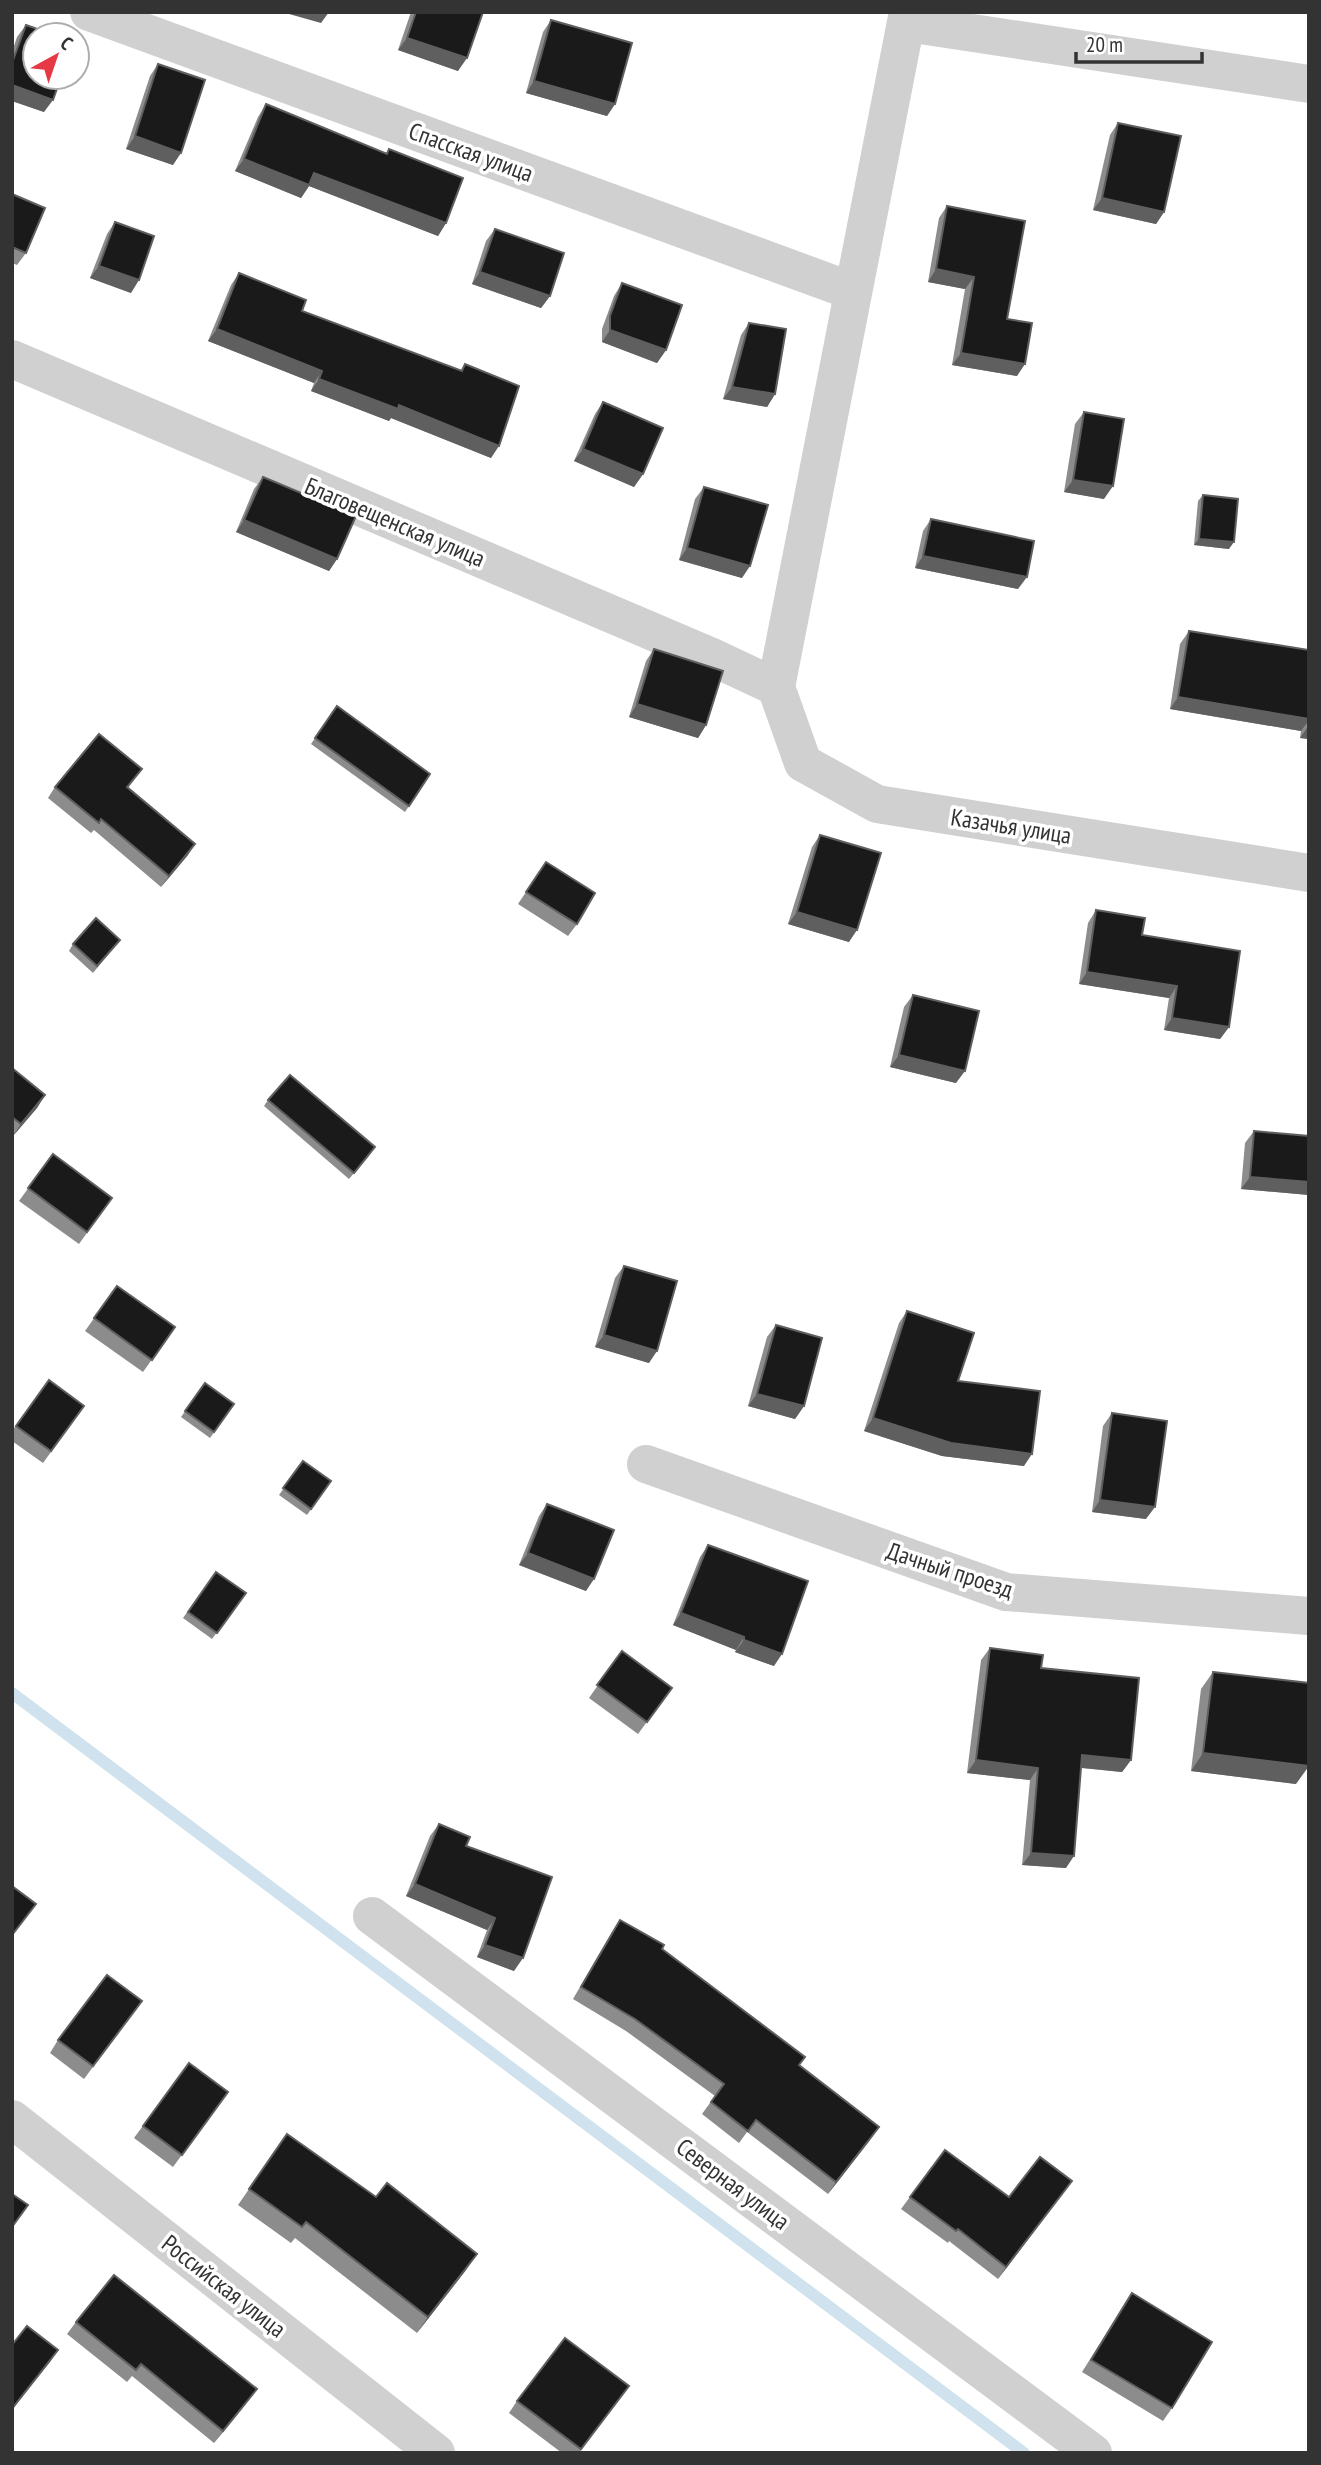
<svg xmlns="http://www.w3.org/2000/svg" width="1321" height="2465" viewBox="0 0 1321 2465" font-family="'PT Sans Narrow',sans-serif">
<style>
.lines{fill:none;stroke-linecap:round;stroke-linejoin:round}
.stream{stroke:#cfe2ee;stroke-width:12}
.minor{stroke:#d0d0d0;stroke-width:38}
.wall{fill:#8c8c8c}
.shaded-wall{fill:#5f5f5f}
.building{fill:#1a1a1a;stroke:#5f5f5f;stroke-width:2}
.labels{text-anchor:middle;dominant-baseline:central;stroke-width:7;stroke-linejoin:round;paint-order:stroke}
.street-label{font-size:24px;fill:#333;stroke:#fff}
</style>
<rect width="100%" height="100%" fill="#fff"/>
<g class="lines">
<path class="stream" d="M12,1693L1024,2453"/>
<g class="minor">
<path d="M89,12L852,291"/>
<path d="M907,23L1309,84"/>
<path d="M12,359L712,657L776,687"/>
<path d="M776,687L908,12"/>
<path d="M776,687L803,763L877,804L1309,873"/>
<path d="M646,1464L1006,1592L1309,1616"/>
<path d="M372,1916L1093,2453"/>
<path d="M12,2119L436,2453"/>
</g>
</g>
<g class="wall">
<path d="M411,12H483L458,71L398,50Z"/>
<path d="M551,20L615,104L607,116L526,93L543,32Z"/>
<path d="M26,25L44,112L12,101V52L17,37Z"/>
<path d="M158,64L173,165L126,149L150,76Z"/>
<path d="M266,104L385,154L389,149L446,223L438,236L309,186L301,198L235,171L258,117Z"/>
<path d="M1118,123L1164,212L1156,224L1093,210L1110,135Z"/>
<path d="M12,194L26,253L17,265L12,263Z"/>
<path d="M947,206L1017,376L952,365L965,289L928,282L939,218Z"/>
<path d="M115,222L131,293L90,278L107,234Z"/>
<path d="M495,229L550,296L541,308L472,284L486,241Z"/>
<path d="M239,273L302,311L460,371L465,364L491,458L391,418L389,421L311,391L314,383L208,341L231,285Z"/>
<path d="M622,283L666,350L657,363L602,342V329L614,296Z"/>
<path d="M749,323L775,394L767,407L723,399L741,335Z"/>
<path d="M603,402L643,474L634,487L574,461L595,414Z"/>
<path d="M1084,412L1104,499L1064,492L1075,424Z"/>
<path d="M263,477L337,559L329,571L236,532L254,489Z"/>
<path d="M704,487L742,578L679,560L695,499Z"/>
<path d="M1203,495L1229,549L1194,545L1198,501Z"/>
<path d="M931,519L1018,589L915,568L923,531Z"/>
<path d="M1189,631L1309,650V739L1300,738L1301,731L1170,709L1180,644Z"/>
<path d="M654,649L706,725L698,738L629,717L646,661Z"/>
<path d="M337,706L430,774L405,812L311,744Z"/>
<path d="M142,769L128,788L188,855L161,887L94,830L91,833L48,798L55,787Z"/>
<path d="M820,835L849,942L788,924L812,847Z"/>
<path d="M546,862L577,924L568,936L518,904Z"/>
<path d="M1096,910L1142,935L1229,1027L1220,1039L1164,1030L1169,998L1079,984L1088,923Z"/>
<path d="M120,940L93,973L69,951L73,944Z"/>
<path d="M913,995L956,1083L890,1067L904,1007Z"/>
<path d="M12,1068L45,1095L37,1108L13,1136Z"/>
<path d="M268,1100L371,1153L349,1179L264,1106Z"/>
<path d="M1254,1131L1309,1136V1195L1241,1189L1245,1143Z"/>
<path d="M53,1154L112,1198L79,1244L19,1201Z"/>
<path d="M624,1266L649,1363L595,1347L615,1278Z"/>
<path d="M117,1286L175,1327L143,1372L85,1331Z"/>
<path d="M907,1311L958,1381L1024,1466L942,1456L864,1431L899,1323Z"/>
<path d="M776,1325L804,1406L795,1419L748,1406L767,1337Z"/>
<path d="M49,1380L84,1406L43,1463L12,1441V1431Z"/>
<path d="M205,1383L234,1404L210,1438L181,1417Z"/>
<path d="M1112,1413L1146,1519L1092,1512L1103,1426Z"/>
<path d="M303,1461L331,1481L307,1515L279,1495Z"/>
<path d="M547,1504L586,1591L519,1565L539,1516Z"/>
<path d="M708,1545L774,1666L735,1652L736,1650L673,1625L700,1557Z"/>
<path d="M216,1572L246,1593L212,1639L183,1618Z"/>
<path d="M990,1648L1041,1668L1131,1760L1122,1772L1081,1768L1066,1868L1022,1865L1030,1780L967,1773L981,1660Z"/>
<path d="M622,1651L672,1688L638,1734L589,1698Z"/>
<path d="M1213,1672L1296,1784L1191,1771L1201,1689Z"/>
<path d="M439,1824L466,1846L514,1971L477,1957L487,1930L406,1896L430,1836Z"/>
<path d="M620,1920L662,1949L799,2065L870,2140L828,2194L747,2132L739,2143L702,2114L715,2096L626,2031L573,1999L612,1932Z"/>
<path d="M133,2013L84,2079L50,2053L58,2040Z"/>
<path d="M189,2063L228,2092L173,2167L134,2138Z"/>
<path d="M287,2134L466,2270L417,2333L295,2238L291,2243L238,2205Z"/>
<path d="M945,2150L1009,2197L1063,2193L998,2279L949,2241L948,2243L901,2209Z"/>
<path d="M1132,2293L1172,2408L1163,2421L1082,2372Z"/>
<path d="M76,2322L248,2401L214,2443L132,2376L127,2382L67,2334Z"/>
<path d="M620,2398L579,2453H562L509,2413L517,2401Z"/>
</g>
<g class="shaded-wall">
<path d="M282,12H329L321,23Z"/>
<path d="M407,38L467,58L458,71L398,50Z"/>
<path d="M534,81L615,104L607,116L526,93Z"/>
<path d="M12,85L53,100L44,112L12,101Z"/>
<path d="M135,136L181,153L173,165L126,149Z"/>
<path d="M244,159L314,173L446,223L438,236L309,186L301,198L235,171Z"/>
<path d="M1102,198L1164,212L1156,224L1093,210Z"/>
<path d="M99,266L139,280L131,293L90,278Z"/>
<path d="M936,269L974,277L965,289L928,282Z"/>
<path d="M480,272L550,296L541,308L472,284Z"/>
<path d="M217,329L322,371L314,383L208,341Z"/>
<path d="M610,330L666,350L657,363L602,342Z"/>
<path d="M961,353L1025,364L1017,376L952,365Z"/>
<path d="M319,379L399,405L499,446L491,458L391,418L389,421L311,391Z"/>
<path d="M732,387L775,394L767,407L723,399Z"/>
<path d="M583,449L643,474L634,487L574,461Z"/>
<path d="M1073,480L1113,486L1104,499L1064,492Z"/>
<path d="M244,520L337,559L329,571L236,532Z"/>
<path d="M1199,539L1234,542L1229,549L1194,545Z"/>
<path d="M687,548L750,566L742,578L679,560Z"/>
<path d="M923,556L1027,577L1018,589L915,568Z"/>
<path d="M1178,697L1309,719V720L1301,731L1170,709Z"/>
<path d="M637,704L706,725L698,738L629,717Z"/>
<path d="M1309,725V739L1300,738Z"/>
<path d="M195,844L188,855L161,887L169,876Z"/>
<path d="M797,912L857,930L849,942L788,924Z"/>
<path d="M1087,972L1177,986L1169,998L1079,984Z"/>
<path d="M1172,1018L1229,1027L1220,1039L1164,1030Z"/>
<path d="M899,1055L965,1071L956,1083L890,1067Z"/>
<path d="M45,1095L37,1108L13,1136L21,1124Z"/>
<path d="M1250,1177L1309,1182V1195L1241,1189Z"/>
<path d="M604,1335L657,1351L649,1363L595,1347Z"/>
<path d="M757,1394L804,1406L795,1419L748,1406Z"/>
<path d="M873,1418L1032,1454L1024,1466L942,1456L864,1431Z"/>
<path d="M1100,1500L1155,1507L1146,1519L1092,1512Z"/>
<path d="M528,1553L594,1579L586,1591L519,1565Z"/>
<path d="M681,1613L744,1637L736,1650L673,1625Z"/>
<path d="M744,1640L782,1654L774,1666L735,1652Z"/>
<path d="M1203,1753L1309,1766L1296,1784L1191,1771Z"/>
<path d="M1082,1755L1131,1760L1122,1772L1074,1767Z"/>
<path d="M976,1760L1038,1768L1030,1780L967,1773Z"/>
<path d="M1031,1853L1074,1856L1066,1868L1022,1865Z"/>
<path d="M415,1884L495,1918L487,1930L406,1896Z"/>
<path d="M485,1945L523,1958L514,1971L477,1957Z"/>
<path d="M879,2127L870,2140L828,2194L836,2182Z"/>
<path d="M1072,2181L1063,2193L998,2279L1006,2267Z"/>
<path d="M477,2254L466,2270L417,2333L428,2317Z"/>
<path d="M58,2350L50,2362L12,2410L14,2406Z"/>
<path d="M257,2389L248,2401L214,2443L223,2431Z"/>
</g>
<g class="building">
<path d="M416,12H483L467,58L407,38Z"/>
<path d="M551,20L632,43L615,104L534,81Z"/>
<path d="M26,25L54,35H35V77H61L53,100L12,85V63Z"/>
<path d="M158,64L205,80L181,153L135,136Z"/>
<path d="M266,104L387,154L389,149L463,178L446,223L314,173L309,185L244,159Z"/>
<path d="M1118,123L1181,136L1164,212L1102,198Z"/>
<path d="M12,194L45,208L26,253L12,247Z"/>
<path d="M947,206L1025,221L1007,319L1032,323L1025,364L961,353L974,277L936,269Z"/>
<path d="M115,222L154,236L139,280L99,266Z"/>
<path d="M495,229L564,253L550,296L480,272Z"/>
<path d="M239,273L306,300L302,311L462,371L465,364L519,386L499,446L399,405L398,409L319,379L322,371L217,329Z"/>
<path d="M622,283L682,305L666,350L610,330V316Z"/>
<path d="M749,323L786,329L775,394L732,387Z"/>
<path d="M603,402L663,428L643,474L583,449Z"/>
<path d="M1084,412L1124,419L1113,486L1073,480Z"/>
<path d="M263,477L356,516L337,559L244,520Z"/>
<path d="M704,487L768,505L750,566L687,548Z"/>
<path d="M1203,495L1238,499L1234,542L1199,539Z"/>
<path d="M931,519L1034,541L1027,577L923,556Z"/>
<path d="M1189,631L1309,650V719L1178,697Z"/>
<path d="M654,649L723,671L706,725L637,704Z"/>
<path d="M337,706L430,774L409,806L315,738Z"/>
<path d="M99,734L142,769L127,787L195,844L169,876L101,819L99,823L55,787Z"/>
<path d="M820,835L881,853L857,930L797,912Z"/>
<path d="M546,862L595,893L577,924L526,892Z"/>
<path d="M1096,910L1145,918L1142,935L1240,951L1229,1027L1172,1018L1177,986L1087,972Z"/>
<path d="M96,918L120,940L97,966L73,944Z"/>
<path d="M913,995L979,1011L965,1071L899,1055Z"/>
<path d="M12,1068L45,1095L21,1124L12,1117Z"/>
<path d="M290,1075L375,1147L354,1173L268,1100Z"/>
<path d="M1254,1131L1309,1136V1182L1250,1177Z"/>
<path d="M53,1154L112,1198L87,1232L28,1188Z"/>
<path d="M624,1266L677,1281L657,1351L604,1335Z"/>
<path d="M117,1286L175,1327L152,1360L94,1318Z"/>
<path d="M907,1311L974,1333L958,1381L1040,1391L1032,1454L951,1443L873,1418Z"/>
<path d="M776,1325L822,1338L804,1406L757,1394Z"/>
<path d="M49,1380L84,1406L51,1451L16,1426Z"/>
<path d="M205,1383L234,1404L214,1432L185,1411Z"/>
<path d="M1112,1413L1167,1421L1155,1507L1100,1500Z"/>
<path d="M303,1461L331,1481L311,1509L283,1488Z"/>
<path d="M547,1504L614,1530L594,1579L528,1553Z"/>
<path d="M708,1545L808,1581L782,1654L744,1640V1637L681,1613Z"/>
<path d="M216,1572L246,1593L217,1633L188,1612Z"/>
<path d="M990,1648L1043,1655L1041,1668L1139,1678L1131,1760L1082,1755L1074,1856L1031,1853L1038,1768L976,1760Z"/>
<path d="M622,1651L672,1688L647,1722L597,1685Z"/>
<path d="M1213,1672L1309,1683V1766L1203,1753Z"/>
<path d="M439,1824L470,1837L466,1846L552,1877L523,1958L485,1945L495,1918L415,1884Z"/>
<path d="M12,1886L36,1904L12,1935Z"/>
<path d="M620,1920L664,1945L662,1949L805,2057L799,2065L879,2127L836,2182L756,2120L748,2131L711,2102L724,2084L635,2019L581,1987Z"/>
<path d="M107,1975L142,2001L93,2066L58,2040Z"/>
<path d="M189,2063L228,2092L182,2155L143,2126Z"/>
<path d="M287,2134L376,2197L387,2183L477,2254L428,2317L306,2222L302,2227L249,2189Z"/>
<path d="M945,2150L1009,2197L1040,2157L1072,2181L1006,2267L958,2229L956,2231L910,2197Z"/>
<path d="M12,2194L28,2205L12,2227Z"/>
<path d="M114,2275L257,2389L223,2431L141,2364L136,2370L76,2322Z"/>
<path d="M1132,2293L1212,2342L1172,2408L1091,2360Z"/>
<path d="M27,2326L58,2350L14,2406L12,2404V2345Z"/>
<path d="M565,2338L629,2386L581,2449L517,2401Z"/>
</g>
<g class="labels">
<g class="street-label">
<text transform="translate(471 152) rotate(20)">Спасская улица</text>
<text transform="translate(395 522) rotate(23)">Благовещенская улица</text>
<text transform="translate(1011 826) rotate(9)">Казачья улица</text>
<text transform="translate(950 1570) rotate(18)">Дачный проезд</text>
<text transform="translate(733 2184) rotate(37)">Северная улица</text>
<text transform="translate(224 2286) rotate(38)">Российская улица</text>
</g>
</g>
<rect width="1321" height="2465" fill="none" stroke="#333333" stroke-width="28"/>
<g transform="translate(56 56) rotate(40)"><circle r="33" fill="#ffffff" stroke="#adadad" stroke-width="2"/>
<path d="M0-5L12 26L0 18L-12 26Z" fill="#e63946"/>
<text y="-10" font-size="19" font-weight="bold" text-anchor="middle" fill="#333333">С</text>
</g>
<path d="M1076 52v10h126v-10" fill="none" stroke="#333333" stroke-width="3.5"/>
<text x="1086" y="52" font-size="21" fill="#333333" stroke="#ffffff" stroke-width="5" paint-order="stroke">20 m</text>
</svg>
